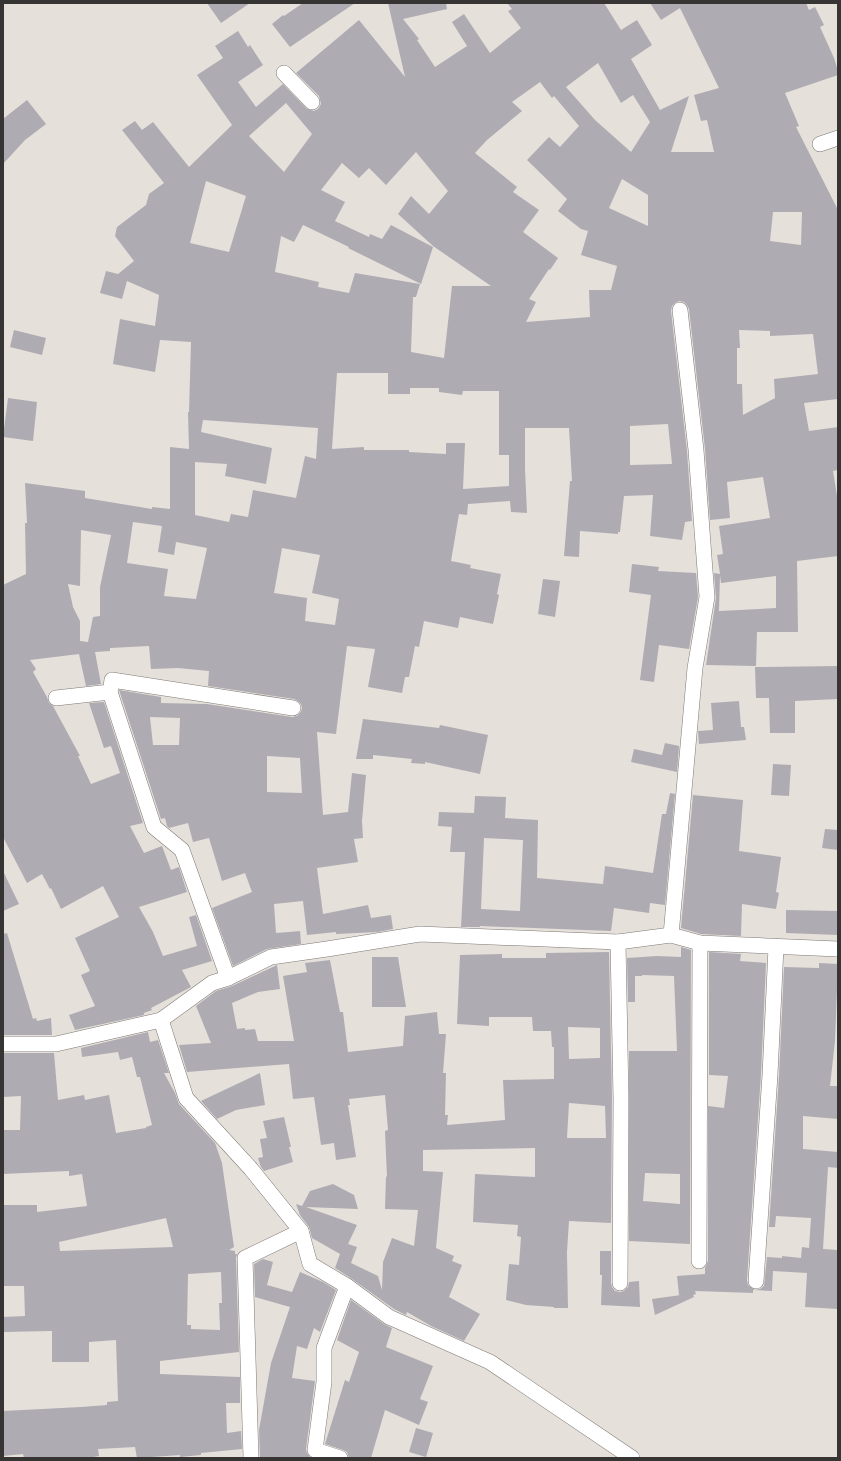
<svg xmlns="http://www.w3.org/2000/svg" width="841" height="1461" viewBox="0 0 841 1461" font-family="Lora,serif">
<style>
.building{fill:#aeacb2;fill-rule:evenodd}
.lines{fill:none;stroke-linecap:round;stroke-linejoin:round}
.street-casing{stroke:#7e7974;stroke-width:16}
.street{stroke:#fff;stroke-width:15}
</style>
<rect width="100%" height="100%" fill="#e6e0db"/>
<g class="building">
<path d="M207,3H250L221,23Z"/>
<path d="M303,3H355L290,47L272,24L283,15L284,16Z"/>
<path d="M388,3H446L447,9L403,19L419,39L417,40L435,67L467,46L452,22L464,14L490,53L521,28L508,11L512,9L507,3H604L621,30L637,20L652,45L631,59L660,110L689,96L671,152H714L707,120L701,121L694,95L719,88L680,8L661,20L650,3H806L809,10L815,7L824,25L820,27L834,58L838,71V75L785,93L799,126L796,127L838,210V399L804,403L809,431L838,427V470L833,471L838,502V556L797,561L798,632H757L756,666L706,665L716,598L714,573L720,574L717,555L723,554L719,526L770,518L763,477L727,482L730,518L710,520L705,449L689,309L687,305L684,302L679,301L675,303L672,306L671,311L687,451L692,521L685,522L682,540L650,536L653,495L624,496L620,532H618V534L580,531L579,557L564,556L570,481H572L569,428H525V469L527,513L511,512L510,501L468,504L467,515L459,514L451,561L471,565L470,568L501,574L497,594L499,595L493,624L460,617L458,628L424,621L419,647L415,646L409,677H405L402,693L368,687L375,649L347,646L336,734L317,732L323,815L348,812L352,773L366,775L362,821L363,838L354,839L358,862L317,868L323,914L368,905L371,918L391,915L393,929L378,932L336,934V932L307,935L303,901L274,904L276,933L300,931L301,944L267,949L233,966L212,908L252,892L245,873L222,881L209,838L193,842L188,823L169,828L167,826L165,818L161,819L119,690L161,697V703L207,704L292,717L297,716L300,713L302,709L301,704L298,701L294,699L208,686L209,671L178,668L151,669L149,646L110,648V651L95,652L101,684L86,686L79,654L30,660L36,669L33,672L47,697L49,703L53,706L80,756H78L91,784L120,773L111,746L104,748L89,703L104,702L143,823L130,826L144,853L162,846L171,870L179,867L187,892L139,907L153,932L163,956L197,946L189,917L196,915L212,961L182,970L191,987L151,1008L152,1010L144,1013V1015L75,1030L69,1015L95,1006L81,975L90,971L75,938L119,917L103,886L61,909L51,888L50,889L42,874L27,883L3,837V585L26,574L25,523H27L25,483L85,491V498L152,509V507L170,509V447L189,449L188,412H189L191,342L160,340L155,372L113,364L120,319L155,326L159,295L127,281L122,299L100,293L106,271L118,274L134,261L115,236L117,227L146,205L149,194L164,183L122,130L135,121L142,130L153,122L189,167L232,125L197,75L223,58L215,46L238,31L248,47L250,45L263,65L238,82L256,107L283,84L306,108L314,111L318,109L321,104L319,96L296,73L359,20L405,77ZM598,63L621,103L633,95L650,122L631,152L595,120L566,87ZM540,82L552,98L554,96L579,126L560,147L549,137L527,160L567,199L558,211L581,229L588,231L581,255L617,266L611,290H589L590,317L526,322L536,302L529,299L549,269L550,270L558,258L523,232L539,210L513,192L517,187L475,153L487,140L522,111L512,102ZM286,103L312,134L284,172L249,136ZM416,152L448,191L429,214L411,196L398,214L433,246L491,286H452L444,358L411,352L413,297H416L420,284L355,273L349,293L318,287L319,282L275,272L281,236L294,242L303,225L349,247L348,248L421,284L433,247L391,225L382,239L370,234L369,237L335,221L345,202L321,190L342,163L359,178L369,168L386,185ZM622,179L648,195V226L609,208ZM206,181L246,196L229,252L190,243ZM773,212H802L801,245L770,241ZM739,330L770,331V336L813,334L818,374L774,379L775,398L743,415L742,384H737V348H740ZM337,373H388V394H410V388H439V392L462,395L463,391H499V455H509V486L463,489L465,443H446V454L409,452V450H364V447L332,449ZM203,420L318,428L316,459L305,456L296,498L253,490L248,517L231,514L229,522L195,515V462L227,464L225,476L266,484L272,448L201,432ZM668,424L672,464L630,465V426ZM133,522L162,526L158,552L174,555L176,542L207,548L196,599L164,596L168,569L127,563ZM81,530L111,535L100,587V616L93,617L88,642L80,641V621L73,607L68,584L80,586ZM282,548L320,555L312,593L339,599L335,625L305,621L307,598L274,593ZM720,575L721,583L776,576V608L719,611ZM150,717L180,718L179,745H153ZM267,756L300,758L302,793L267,792Z"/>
<path d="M27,100L46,124L25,140L3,164V119Z"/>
<path d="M14,330L46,338L42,355L10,347Z"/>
<path d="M8,398L37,402L33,441L3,437Z"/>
<path d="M632,564L659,567L658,571L696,573L698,597L689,649L659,645L654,682L640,680L651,595L629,592Z"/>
<path d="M543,579L560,581L555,617L538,614Z"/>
<path d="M838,666V699L795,701V733H770L769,698H756L755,667Z"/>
<path d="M739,701L741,727H744L746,740L699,744L698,731L713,730L711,703Z"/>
<path d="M363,719L439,728L440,725L488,735L480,774L425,762V764L411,763L412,759L373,755V759H356Z"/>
<path d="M665,743L679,746L677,772L631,762L634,749L662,755Z"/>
<path d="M773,764L791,765L789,796L771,795Z"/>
<path d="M670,793L675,794L665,905L650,903L649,913L614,908L611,931L480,926V927H461L465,852H450L452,827L438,826L439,812L474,813L475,796L506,797L505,818L538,820L537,878L603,884L605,866L653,873L662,814H666ZM484,838L523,840L520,911L481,909Z"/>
<path d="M693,795L743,800L739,851L781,857L776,892L779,893L776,909L742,904L741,936L701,934L681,928Z"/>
<path d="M825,829L838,830V850L822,848Z"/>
<path d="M3,871L19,904L3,911Z"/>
<path d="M786,910L838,911V935L786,933Z"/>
<path d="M7,933L33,1019L36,1018L37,1021L51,1018L52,1035H3V934Z"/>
<path d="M681,947L691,950L690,1244L629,1241V1051H677L674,976L642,975V976H635V1002H628L627,958L657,956L681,957ZM645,1173L680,1174V1204L643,1201Z"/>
<path d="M609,952L612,1099L611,1223L569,1221L567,1252L568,1308H554V1307L526,1305L506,1300L509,1264L519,1265L521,1237L517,1236L518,1225L473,1222L475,1174L535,1177V1148L423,1150V1171L443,1172L436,1248L454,1256L452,1261L462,1265L449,1297L480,1314L464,1341L431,1326L407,1312L406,1315L394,1309L352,1279L335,1268L340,1254L312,1238L309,1227L300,1215L296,1204L302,1206L310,1191L333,1184L354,1195L358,1209L306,1207L357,1225L348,1244L357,1247L351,1263L378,1276L382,1290L383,1262L392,1238L414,1246L418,1210L385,1209L386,1176L387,1177L385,1131L388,1130L385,1095L349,1099L350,1105H348L356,1157L336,1160L334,1143L321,1145L314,1097L293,1099L289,1064L187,1072L179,1045L211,1043L196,1006L216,991L232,986L277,965L280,989L258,992L232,1003L237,1029L245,1028V1030L255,1029L258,1041H294L283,976L307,972L305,963L330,960L340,1012H343L348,1052L403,1046L405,1016L437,1012L439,1034H446L443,1073H446L445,1115H448L447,1125L505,1120L503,1080L554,1079V1047H552L551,1031H533L532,1017H489V1026L457,1024L460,955L502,954V958H546V953ZM568,1027L600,1028V1058L569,1059ZM569,1103L605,1106L606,1138H567Z"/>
<path d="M709,952L741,954L740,961L766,963L761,1074L747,1280L748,1285L755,1290L760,1289L764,1286L767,1257L782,1258V1256L801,1258L802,1247L809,1248L811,1218L776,1216L775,1227H769L779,1076L784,967L819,968V963L838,964L835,1041L830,1086H838V1119L803,1116V1149L838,1152V1168L828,1167L823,1249L838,1250V1309L805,1307L807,1273L773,1271L772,1291L753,1290V1293L695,1291L696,1294L693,1295L694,1297L655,1315L652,1299L681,1295H679L677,1276L705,1274V1268L708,1261V1106L724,1108L728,1076L709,1075Z"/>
<path d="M372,957H398L406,1007H372Z"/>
<path d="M148,1032L150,1042L158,1040L169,1073H164L175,1093L179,1104L215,1143L222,1163L234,1247L229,1250L235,1251V1254H237L236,1258L239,1352L160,1361V1374L240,1377V1403H226L227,1433L241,1431L242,1449L201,1453V1455L180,1457V1455L137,1458L135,1447L98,1449L99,1456L88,1458H24L23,1454L3,1456V1411L81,1407L107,1405V1402L118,1401L116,1340L89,1342V1362H52V1331L3,1332V1317L25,1316L24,1286H3V1205H37V1212L87,1206L82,1174L69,1176V1171L3,1174V1130H20L21,1096L3,1097V1053H54L58,1100L84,1095L85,1100L109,1095L116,1133L146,1128V1127L152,1125L140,1077H137L132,1057L120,1060L118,1052L82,1057L81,1048ZM166,1218L173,1247L60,1251L59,1242ZM221,1272L222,1303H219L220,1330L191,1329V1325H187L188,1274Z"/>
<path d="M260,1073L265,1105L236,1110L217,1119L201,1101Z"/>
<path d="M284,1117L291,1147H289L293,1162L264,1171L261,1167L258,1158L263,1157L260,1139L267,1138L263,1121Z"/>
<path d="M600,1251H611V1283L612,1287L615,1291L620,1292L624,1291L628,1287L629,1282L639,1281L640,1307L601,1305L602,1275H600Z"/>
<path d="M263,1259L273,1262L267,1285L292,1292L300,1272L323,1282L336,1290L320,1332L314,1328L307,1349L297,1346L292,1378L315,1381L306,1449L307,1453L311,1458H260L259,1430L271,1363L290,1307L255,1297L254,1264Z"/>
<path d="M351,1300L384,1324L392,1328L386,1347L433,1366L420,1399L428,1402L419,1425L385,1410L371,1458H349L347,1452L343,1450L325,1444L345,1380L349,1382L359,1352L337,1340Z"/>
<path d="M416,1428L433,1433L426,1457L409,1452Z"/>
</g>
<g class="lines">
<g class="street-casing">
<g id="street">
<path d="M284,73L312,102"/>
<path d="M820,144L838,138"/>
<path d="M110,692L154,827L182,850L228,978"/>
<path d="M56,698L110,692L112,680L293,708"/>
<path d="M671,935L695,668L707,597L696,450L680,310"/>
<path d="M618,942L621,1099L620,1283"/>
<path d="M161,1020L186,1098L251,1169L301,1231L310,1264L347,1286L389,1317L490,1362L632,1458"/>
<path d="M3,1044H56L161,1020L212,983L228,978L271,957L327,949L420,934L618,942L671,935L700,943L838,949"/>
<path d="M699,1261L700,943"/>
<path d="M756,1281L770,1075L776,947"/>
<path d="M251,1458L245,1258L301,1231"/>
<path d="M340,1458L315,1450L324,1382V1348L347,1286"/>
</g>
</g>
<use href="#street" class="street"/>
</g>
<rect width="841" height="1461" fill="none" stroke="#373533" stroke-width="8"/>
</svg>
